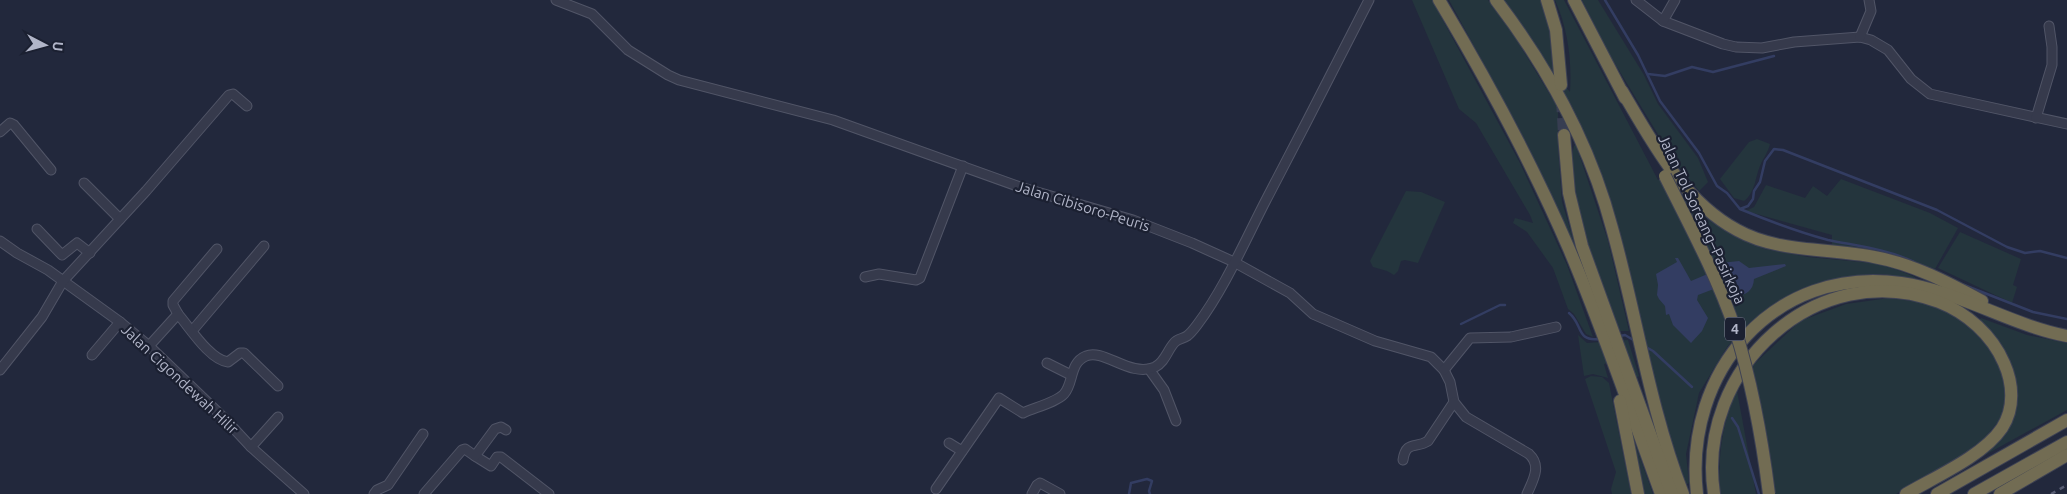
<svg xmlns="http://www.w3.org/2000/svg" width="2067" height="494" viewBox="0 0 2067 494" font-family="Ubuntu,sans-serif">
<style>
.green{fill:#24353d}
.water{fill:#333d62}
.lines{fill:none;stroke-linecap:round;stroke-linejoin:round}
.stream{stroke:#333d62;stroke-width:2.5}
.highway-tunnel{stroke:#373d51;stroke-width:12;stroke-dasharray:12 6;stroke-linecap:butt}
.minor-casing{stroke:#515567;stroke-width:11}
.highway-casing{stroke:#3e4254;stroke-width:14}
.minor{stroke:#363a4c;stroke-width:9}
.highway{stroke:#726c53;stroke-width:12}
.rail{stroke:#585d73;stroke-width:2.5;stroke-dasharray:5 5;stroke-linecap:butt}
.highway-bridge-casing{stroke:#3e4254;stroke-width:14;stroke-linecap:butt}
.highway-bridge{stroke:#726c53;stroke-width:12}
.labels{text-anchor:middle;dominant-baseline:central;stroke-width:4.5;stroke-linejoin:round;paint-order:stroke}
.shield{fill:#1b2031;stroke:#84889b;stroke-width:1}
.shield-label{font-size:14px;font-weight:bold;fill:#b1b5c8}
.street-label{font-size:15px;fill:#b1b5c8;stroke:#1b2031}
</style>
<rect width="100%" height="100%" fill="#22283c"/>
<g class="green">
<path d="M1412,0H1432L1520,163L1567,265L1593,337L1586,334L1574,314L1568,309L1553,268L1527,232L1513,223L1515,218L1533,223L1530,215L1476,123L1459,109Z"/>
<path d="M1449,0H1488L1513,34L1558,108V147L1562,202L1575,245H1573L1525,140Z"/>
<path d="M1502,0H1544L1559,79L1570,92C1572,61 1568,29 1555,0H1564L1658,180L1669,177L1701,215L1730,234L1765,249L1808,257L1883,264L1915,277V281L1884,274L1864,275L1826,282L1784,299L1749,323L1727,347L1699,393L1686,454L1689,483L1685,485L1650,369L1586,139Z"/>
<path d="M1582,0H1598L1644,75L1658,104L1698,158L1708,182L1699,191L1673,159L1609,54Z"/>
<path d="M1757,139L1770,144C1768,153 1763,158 1760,166C1755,178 1755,193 1744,201L1734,198L1720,179L1749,142Z"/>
<path d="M1576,145L1608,241L1629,331H1620C1602,287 1560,192 1574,146Z"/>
<path d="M1841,179L1930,213L1958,228L1935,269C1898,255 1870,249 1832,245V235L1746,211L1754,207L1766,185L1805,198L1813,186L1827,196Z"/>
<path d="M1406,191L1421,192L1445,202L1418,263L1405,260L1401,261L1398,271L1394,275L1387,271L1373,267L1370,261Z"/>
<path d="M1960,232L2021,259L2013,285L2017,287L2012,303L1938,268Z"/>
<path d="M1889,298L1926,303L1958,316L1978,332L2000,364L2005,386L2006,405L2002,417L1984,439L1962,455L1896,494H1773L1750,368L1800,321L1846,304Z"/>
<path d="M1981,318L2027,335L2067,343V410L1985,455C1990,447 2003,440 2008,430C2029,389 2012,351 1980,320Z"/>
<path d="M1578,335L1587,343L1628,340L1639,376L1636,378L1628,359L1604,364L1608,378L1593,374L1584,376Z"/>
<path d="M1591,376L1602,377L1609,383L1631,494H1612L1611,489L1616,472L1585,379Z"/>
<path d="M1737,391L1756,494H1720C1718,458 1721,424 1737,391Z"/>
<path d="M1631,432L1653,494H1643Z"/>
</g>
<path class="water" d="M1675,258H1678L1691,281L1717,270L1721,263L1739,261L1749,268L1785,264L1786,266L1754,279C1753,299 1730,300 1719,287L1698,295L1697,300L1708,318L1702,331L1691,343L1673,325L1669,314L1666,315L1665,306L1659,299L1657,295L1658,285L1656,274L1677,262Z"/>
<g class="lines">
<g class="stream">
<path d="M1605,0L1638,55L1660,101L1699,153L1717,186L1727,193L1740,209L1748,206L1753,199L1754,191L1760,182L1765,161L1774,149L1783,150L1937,210L2007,247L2025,253L2040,251L2067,258"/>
<path d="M1648,74L1665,76L1692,67L1713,72L1774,56"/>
<path d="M1740,209C1769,221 1798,232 1828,240C1857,246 1887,249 1914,262"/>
<path d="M1964,285L2033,312L2067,319"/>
<path d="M1569,313C1583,324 1576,342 1599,339"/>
<path d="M1461,324L1500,305H1505"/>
<path d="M1620,336L1625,335L1635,341"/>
<path d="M1646,347L1653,351L1692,387"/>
<path d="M1732,418L1738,427L1759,494"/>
<path d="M1129,494L1131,483L1147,479L1152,481L1149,491L1150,494"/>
</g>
<path class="highway-tunnel" d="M1562,100L1564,135"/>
<g class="minor-casing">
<g id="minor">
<path d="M556,0L592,14L628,50L668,75L679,80L833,120L1020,187L1133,220L1192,243L1234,262L1290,293L1313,314L1375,341L1431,357L1444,370L1450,382L1454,402L1466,417L1529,454C1542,466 1533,480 1527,494"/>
<path d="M1636,0L1663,21L1723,44L1736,47L1762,48L1794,42L1860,37L1871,40L1888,50L1911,79L1930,94L2067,124"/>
<path d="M1663,21L1675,0"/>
<path d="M1860,37L1871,11L1869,0"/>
<path d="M2036,118L2052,65V47L2049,26"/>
<path d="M0,132L10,123L14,125L51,170"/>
<path d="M84,183L120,219"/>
<path d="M37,229L62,255L77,243L90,253"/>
<path d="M0,241L17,253L48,270L120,322L149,346L225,419L251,447L304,494"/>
<path d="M865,277L879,274L916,280L920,278L963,166"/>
<path d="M178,314L173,305V301L217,249"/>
<path d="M192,331L264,246"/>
<path d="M149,346L178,314C190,328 210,360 228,362L240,353H244L278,386"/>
<path d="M92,355L120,322"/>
<path d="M1047,363L1071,375"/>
<path d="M1149,369L1164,390L1176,421"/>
<path d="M0,370L42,317L63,281L146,191L229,95L233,94L247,106"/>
<path d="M1444,370L1470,338L1511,337L1556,327"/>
<path d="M949,443L962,451"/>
<path d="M251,447L278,417"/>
<path d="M475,456L491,466L497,457H501L549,494"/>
<path d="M1403,460C1406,440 1416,449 1428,441L1454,402"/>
<path d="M936,489L999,398L1023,413C1033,408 1057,402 1064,394C1074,383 1069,363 1086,356C1104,348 1130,378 1155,367C1165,362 1167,351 1174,343C1177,339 1182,339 1187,336C1191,333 1194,329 1197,325C1224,289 1244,243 1265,202C1300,135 1335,67 1369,0"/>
<path d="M374,494L377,490L388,485L423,434"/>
<path d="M424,494L462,450L465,449L475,456L495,429L501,427L506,430"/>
<path d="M1032,494L1037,485L1040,483L1060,494"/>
</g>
</g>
<g class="highway-casing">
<g id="highway">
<path d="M1439,0C1487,80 1532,163 1569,249C1603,329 1631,412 1661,494"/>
<path d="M1496,0C1548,68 1590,145 1612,228C1637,317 1649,406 1683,494"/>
<path d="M1547,0L1556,30L1561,85"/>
<path d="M1574,0L1625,98"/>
<path d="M1622,91C1652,142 1683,201 1737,230C1778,253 1829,248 1874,257C1913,264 1947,282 1982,301"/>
<path d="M1564,135L1569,193L1582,246L1672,494"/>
<path d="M1620,401L1638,494"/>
<path d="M1697,494C1683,372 1774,265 1901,283C1959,291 2010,325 2067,336"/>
<path d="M1714,494C1695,369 1817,255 1939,302C1967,313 1992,335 2004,363C2013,383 2015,408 2002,428C1983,456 1935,477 1906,494"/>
<path d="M1937,494L2067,420"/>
<path d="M1974,494L2067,442"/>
<path d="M2000,494L2067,455"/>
</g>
</g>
<use href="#minor" class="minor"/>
<use href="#highway" class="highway"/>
<path class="rail" d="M2051,494L2067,485"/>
<g class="highway-bridge-casing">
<path id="highway-bridge" d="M1665,176C1690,226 1717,276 1735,329C1752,383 1762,438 1769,494"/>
</g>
<use href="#highway-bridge" class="highway-bridge"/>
</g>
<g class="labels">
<rect class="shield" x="1725" y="317.5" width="20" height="23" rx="4"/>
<g class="shield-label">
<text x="1735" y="329">4</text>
</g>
<g class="street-label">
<text transform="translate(1083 206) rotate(17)">Jalan Cibisoro-Peuris</text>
<text transform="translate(1702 219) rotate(65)">Jalan Tol Soreang–Pasirkoja</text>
<text transform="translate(180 379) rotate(43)">Jalan Cigondewah Hilir</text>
</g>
</g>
<g transform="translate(45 45) rotate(96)" stroke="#1b2031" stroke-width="4" paint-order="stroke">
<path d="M0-4L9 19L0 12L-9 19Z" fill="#b1b5c8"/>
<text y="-8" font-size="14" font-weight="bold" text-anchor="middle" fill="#b1b5c8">U</text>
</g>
</svg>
